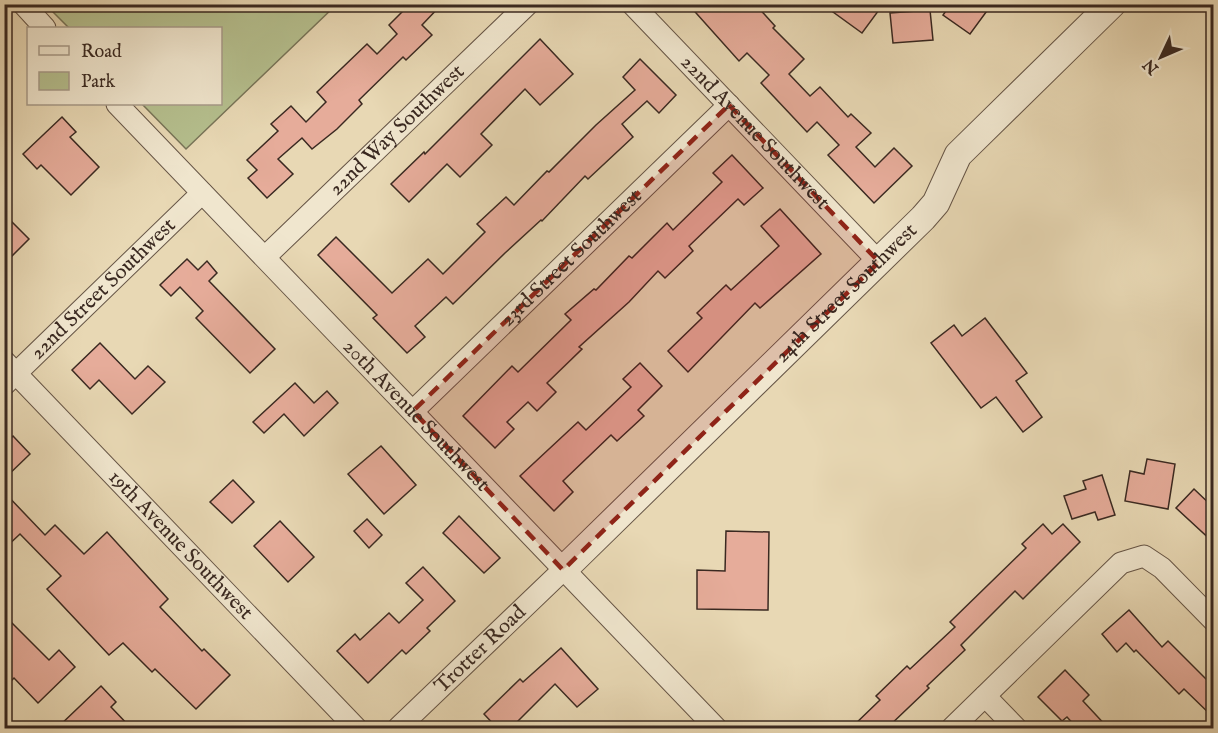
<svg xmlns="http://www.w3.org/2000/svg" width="1218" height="733" viewBox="0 0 1218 733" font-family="'IM FELL English',serif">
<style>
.green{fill:#b5bf8e;stroke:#787458;stroke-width:1.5}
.building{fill:#e6ac9a;stroke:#3a2921;stroke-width:1.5}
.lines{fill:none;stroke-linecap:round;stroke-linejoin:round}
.minor-casing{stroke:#665546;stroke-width:23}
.tertiary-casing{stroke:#665546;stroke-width:29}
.minor{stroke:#f0e6ce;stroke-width:21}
.tertiary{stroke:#f0e6ce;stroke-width:27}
.marked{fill:#8f2418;fill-opacity:0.2;stroke:#8f2418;stroke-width:4.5;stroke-dasharray:12 8;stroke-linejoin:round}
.labels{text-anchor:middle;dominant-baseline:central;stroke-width:4.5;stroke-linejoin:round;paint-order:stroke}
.street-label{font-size:21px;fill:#3a2921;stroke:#f0e6ce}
</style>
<rect width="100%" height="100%" fill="#e8d8b4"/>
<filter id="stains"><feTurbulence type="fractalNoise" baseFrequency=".00333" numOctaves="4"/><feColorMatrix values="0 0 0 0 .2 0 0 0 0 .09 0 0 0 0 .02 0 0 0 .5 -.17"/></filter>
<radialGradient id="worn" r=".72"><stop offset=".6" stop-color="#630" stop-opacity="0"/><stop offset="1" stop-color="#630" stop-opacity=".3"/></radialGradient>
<path class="green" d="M46,5H336L186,149L142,104H220V28H69Z"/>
<g class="building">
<path d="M410,4H442L422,25L432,35L406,60L403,57L359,100L362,104L337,129L312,149L302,138L278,159L293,174L267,198L248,178L257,170L247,160L278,131L271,124L291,106L306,122L326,102L317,92L367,44L377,54L397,34L389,25Z"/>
<path d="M688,4H755L775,26L773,28L804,59L789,74L810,96L820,87L848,117L851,114L871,133L856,147L875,167L894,148L912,166L874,203L828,155L839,145L817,122L807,132L761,83L769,75L747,53L739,61Z"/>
<path d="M822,4H871L879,10L862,33Z"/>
<path d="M951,4H992L970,34L943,15Z"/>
<path d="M930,10L933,40L893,43L890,13Z"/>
<path d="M540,39L573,74L540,105L525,89L481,134L492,145L460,177L447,164L409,202L391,184L424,152L425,154Z"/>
<path d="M640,59L676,95L659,113L647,101L622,124L633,137L588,179L585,176L542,221L541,220L505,253L453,304L446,297L415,326L425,337L407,353L373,318L377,315L318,255L336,237L392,293L428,259L443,274L485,232L477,224L506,197L514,205L547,171L549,172L596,125L635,90L623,77Z"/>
<path d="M62,117L76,132L70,137L99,167L71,195L41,165L37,169L23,154Z"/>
<path d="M732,155L763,188L744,205L738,199L689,246L693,251L665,278L658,271L629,302L579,347L582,349L547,383L556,392L537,411L528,402L507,422L514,429L495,448L463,416L512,366L518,372L571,320L565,314L594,289L596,290L629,256L632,258L667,223L673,230L722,182L713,173Z"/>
<path d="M780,209L821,254L760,308L755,303L688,372L668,351L702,318L697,313L726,285L731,290L779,246L761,226Z"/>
<path d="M4,214L29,239L4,264Z"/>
<path d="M187,259L198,270L207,261L217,273L209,281L275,349L250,373L196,318L203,311L180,287L171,296L160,285Z"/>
<path d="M985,318L1027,373L1016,381L1042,417L1023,432L996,397L981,408L931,343L954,325L962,336Z"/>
<path d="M100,343L135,379L148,366L165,382L132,414L99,380L90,389L72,370Z"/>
<path d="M640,363L662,386L638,410L644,416L617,441L611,435L563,481L573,492L554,511L520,476L578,422L586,430L631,387L623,379Z"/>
<path d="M295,383L314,403L327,391L338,403L304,436L284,414L264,433L253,422Z"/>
<path d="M13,436L30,454L4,479V444Z"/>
<path d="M381,446L416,485L384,514L348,474Z"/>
<path d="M1147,459L1175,464L1168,509L1125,501L1130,471L1144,474Z"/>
<path d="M1102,475L1115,515L1098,520L1095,512L1072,519L1064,496L1086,489L1083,481Z"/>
<path d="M233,480L254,502L232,523L210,502Z"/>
<path d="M1194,489L1214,508V543L1176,508Z"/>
<path d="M4,492L45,535L55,525L84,554L107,532L168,599L160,607L202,651L204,649L230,675L196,709L155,669L152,672L123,643L109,655L47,589L61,576L20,534L4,549Z"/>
<path d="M459,516L500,558L484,573L443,533Z"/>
<path d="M367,519L382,535L369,548L354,531Z"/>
<path d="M280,521L314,557L288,582L254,546Z"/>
<path d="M1043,524L1052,534L1063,524L1080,542L1023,599L1015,591L961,645L965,650L927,686L929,688L886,729H850L880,700L876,696L907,666L910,669L955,627L950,622L1026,548L1022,544Z"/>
<path d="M726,531L769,532L768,610L697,609V570L725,571Z"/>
<path d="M423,567L455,601L427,628L430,631L406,654L402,650L368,683L337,651L355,634L360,640L389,613L399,623L423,600L406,583Z"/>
<path d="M1129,610L1162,647L1168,641L1214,687V718L1184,689L1179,694L1136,650L1134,652L1126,643L1117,652L1102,634Z"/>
<path d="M4,615L49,660L59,650L75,667L38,703L14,678L12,680L4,672Z"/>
<path d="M561,648L598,689L577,707L555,684L510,729H498L484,714L520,679L523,682Z"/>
<path d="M1065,670L1089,695L1083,701L1109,729H1078L1067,717L1062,721L1038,697Z"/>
<path d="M101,686L116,702L111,707L132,729H56Z"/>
</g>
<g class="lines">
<g class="minor-casing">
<g id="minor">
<path d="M23,4L45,28"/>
<path id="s1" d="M632,4L879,262"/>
<path id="s2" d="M117,104L716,728"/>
<path id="s3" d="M265,257L528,4"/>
<path id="s4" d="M4,361L356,728"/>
<path id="s5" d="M4,385L202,193"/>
<path id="s6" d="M413,411L729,105"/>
<path d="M985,696L1016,728"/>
<path id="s7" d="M398,728L563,570"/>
<path d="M952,728L1121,563L1144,556L1162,568L1214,621"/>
</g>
</g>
<g class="tertiary-casing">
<g id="tertiary">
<path id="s8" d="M563,570L923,218L936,203L958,155L1112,4"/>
</g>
</g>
<use href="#minor" class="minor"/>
<use href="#tertiary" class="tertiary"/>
</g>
<path class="marked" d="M729,105L879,262L563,570L413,411Z"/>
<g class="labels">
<g class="street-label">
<text stroke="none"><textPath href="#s3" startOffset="183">22nd Way Southwest</textPath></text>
<text stroke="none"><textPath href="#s1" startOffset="178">22nd Avenue Southwest</textPath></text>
<text stroke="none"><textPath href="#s6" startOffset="220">23rd Street Southwest</textPath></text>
<text stroke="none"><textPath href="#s5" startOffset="138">22nd Street Southwest</textPath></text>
<text stroke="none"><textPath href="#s8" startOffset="396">24th Street Southwest</textPath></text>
<text stroke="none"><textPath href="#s2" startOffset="432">20th Avenue Southwest</textPath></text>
<text stroke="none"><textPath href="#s4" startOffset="255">19th Avenue Southwest</textPath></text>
<text stroke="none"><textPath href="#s7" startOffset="114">Trotter Road</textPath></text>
</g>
</g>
<rect width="1218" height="733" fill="none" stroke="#e8d8b4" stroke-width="24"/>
<rect x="6" y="6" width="1206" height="721" fill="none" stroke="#3a2921" stroke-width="3"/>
<rect x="12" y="12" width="1194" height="709" fill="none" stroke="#3a2921" stroke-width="1.5"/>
<rect x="27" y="27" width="195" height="78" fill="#f0e6ce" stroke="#a79a89" stroke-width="1.5"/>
<rect x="39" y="46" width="30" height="9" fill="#f0e6ce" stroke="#a79a89" stroke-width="1.5"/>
<text x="81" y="57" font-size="18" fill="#3a2921">Road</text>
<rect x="39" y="72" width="30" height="18" fill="#b5bf8e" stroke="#a79a89" stroke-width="1.5"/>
<text x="81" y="87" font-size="18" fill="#3a2921">Park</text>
<g transform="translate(1161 57) rotate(226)" stroke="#f0e6ce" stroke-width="4.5" paint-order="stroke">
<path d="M0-4.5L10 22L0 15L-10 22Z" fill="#3a2921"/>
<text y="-9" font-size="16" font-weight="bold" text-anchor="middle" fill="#3a2921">N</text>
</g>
<rect width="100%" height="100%" filter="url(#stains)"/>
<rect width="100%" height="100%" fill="url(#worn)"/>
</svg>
